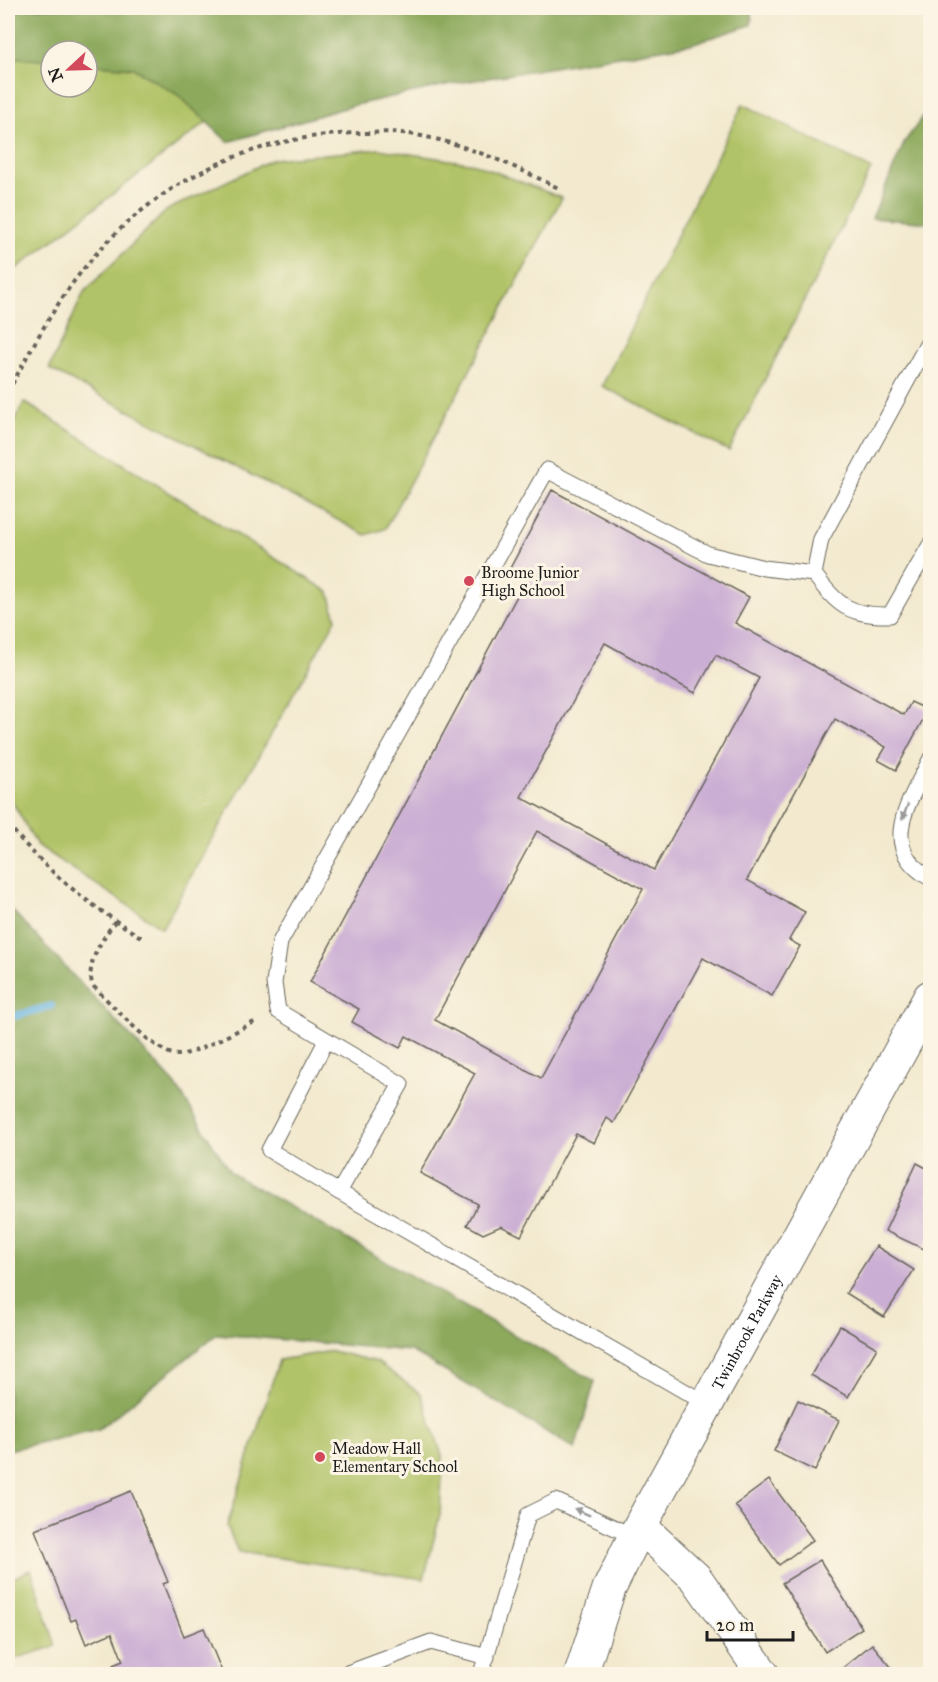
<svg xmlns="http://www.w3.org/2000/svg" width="938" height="1682" viewBox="0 0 938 1682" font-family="'IM FELL Great Primer',serif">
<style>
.green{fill:#b1c367;stroke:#667042;stroke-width:1.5;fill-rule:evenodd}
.forest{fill:#8ca95c;stroke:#54623c;stroke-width:1.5}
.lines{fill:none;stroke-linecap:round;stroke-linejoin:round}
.stream{stroke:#67b4e1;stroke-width:8}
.building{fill:#cbaed4;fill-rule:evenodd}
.service-casing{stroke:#67645a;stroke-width:17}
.minor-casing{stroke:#67645a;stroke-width:34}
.tertiary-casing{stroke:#67645a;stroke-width:35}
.path{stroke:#67645a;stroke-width:4;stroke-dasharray:4.5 4.5;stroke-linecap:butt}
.service{stroke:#fff;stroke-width:15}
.minor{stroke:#fff;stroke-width:32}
.tertiary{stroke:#fff;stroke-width:33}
.oneway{fill:#999}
.poi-dot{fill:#d1495b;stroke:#fcf5e5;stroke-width:2}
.labels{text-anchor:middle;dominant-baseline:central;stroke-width:6;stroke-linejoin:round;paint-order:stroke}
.poi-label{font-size:16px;fill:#1c1c1c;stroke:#fcf5e5;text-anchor:start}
.street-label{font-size:16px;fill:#1c1c1c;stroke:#fcf5e5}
</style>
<rect width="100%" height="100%" fill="#fcf5e5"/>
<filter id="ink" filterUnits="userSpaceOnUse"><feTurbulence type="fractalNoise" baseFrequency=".0167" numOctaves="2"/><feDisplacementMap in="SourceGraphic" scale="12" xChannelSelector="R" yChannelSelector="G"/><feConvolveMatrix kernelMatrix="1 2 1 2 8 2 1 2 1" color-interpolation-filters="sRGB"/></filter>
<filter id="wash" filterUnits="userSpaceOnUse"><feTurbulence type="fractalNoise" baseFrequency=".008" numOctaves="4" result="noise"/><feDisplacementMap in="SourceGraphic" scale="24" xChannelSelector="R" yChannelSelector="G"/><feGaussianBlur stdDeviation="1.35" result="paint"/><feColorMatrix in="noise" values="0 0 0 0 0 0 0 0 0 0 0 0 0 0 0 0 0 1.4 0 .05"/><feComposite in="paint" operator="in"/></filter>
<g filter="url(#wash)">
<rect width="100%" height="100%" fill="#f2e9ce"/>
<g class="green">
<path d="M8,8H355L8,275ZM51,51H87V87H51Z"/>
<path d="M743,104L871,169L729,451L602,386Z"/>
<path d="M379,149L475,164L562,198L385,529L366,535L49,369L84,292L167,210L273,159Z"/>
<path d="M24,402L329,592L336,619L162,928L37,845L8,794V434Z"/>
<path d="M332,1351L377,1362L421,1394L443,1458L440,1515L424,1579L238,1552L227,1526L279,1360Z"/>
<path d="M31,1569L56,1646L8,1661V1581Z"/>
</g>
<g class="forest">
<path d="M8,8H753L751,25L691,44L446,85L355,105L228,142L178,95L133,68L87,64V51H51V61L8,57Z"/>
<path d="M930,107V223L872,218L905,141Z"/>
<path d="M8,906L175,1084L231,1173L595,1381L575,1449L411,1351L217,1334L99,1429L8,1450Z"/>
</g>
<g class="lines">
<path class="stream" d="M8,1018L51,1006"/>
</g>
<g id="blocks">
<g class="building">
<path d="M552,490L749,597L735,623L904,715L911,702L928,710L896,770L878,760L886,747L835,719L747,880L805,912L789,940L800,946L772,996L703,958L614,1123L607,1118L594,1143L576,1134L521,1236L501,1226L483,1234L467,1225L478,1204L420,1173L475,1073L406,1036L400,1048L352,1022L359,1009L310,982L525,581L508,572ZM605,643L695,693L716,655L759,678L654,870L521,797ZM537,831L643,889L541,1078L435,1020Z"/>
<path d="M917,1163L930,1170V1235L924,1249L885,1231Z"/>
<path d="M876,1246L914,1270L884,1317L846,1293Z"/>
<path d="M840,1326L877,1348L848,1397L811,1375Z"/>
<path d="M798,1400L839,1420L815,1471L774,1451Z"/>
<path d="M769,1480L813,1540L779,1565L735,1505Z"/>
<path d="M131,1491L168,1582L163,1584L184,1636L204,1628L223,1674H117L113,1665L123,1661L112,1633L86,1644L76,1619L71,1621L35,1530Z"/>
<path d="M820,1560L862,1628L825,1652L782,1583Z"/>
<path d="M872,1644L897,1674H843L839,1671Z"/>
</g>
</g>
</g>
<g filter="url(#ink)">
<use href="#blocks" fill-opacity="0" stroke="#67645a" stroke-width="1.5"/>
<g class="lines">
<g class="service-casing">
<g id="service">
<path d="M930,339L821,539L814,574C837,606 851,616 890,615L930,545"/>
<path d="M930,760C910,801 876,847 930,878"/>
<path d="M326,1041L269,1150L339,1192L401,1084L278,1011L274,983L280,942L547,470L708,554L764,568L814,574"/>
<path d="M339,1192L707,1404"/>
<path d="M345,1674L431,1642L487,1657"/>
<path d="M481,1674L528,1515L556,1501L635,1537"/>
</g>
</g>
<g class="minor-casing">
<path id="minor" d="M640,1526L696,1578L763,1674"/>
</g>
<g class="tertiary-casing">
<g id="tertiary">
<path id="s1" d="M581,1674L609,1589L640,1526L930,997"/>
</g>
</g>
<g class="path">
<path d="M8,392C32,347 57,300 90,261C160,178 258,133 366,133C377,133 390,131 402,133C456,139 513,165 560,189"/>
<path d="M8,824C46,872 92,907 144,939"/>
<path d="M115,921C103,939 84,964 93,986C110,1002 156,1055 178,1055C196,1054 240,1029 258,1020"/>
</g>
<use href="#service" class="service"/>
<use href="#minor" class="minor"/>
<use href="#tertiary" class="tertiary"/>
</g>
<defs><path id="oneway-solid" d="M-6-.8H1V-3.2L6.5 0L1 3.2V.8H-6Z" transform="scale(1.5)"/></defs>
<g class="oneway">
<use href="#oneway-solid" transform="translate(905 812) rotate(111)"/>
<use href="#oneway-solid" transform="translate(582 1512) rotate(-156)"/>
</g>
</g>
<g class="poi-dot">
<circle cx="469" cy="581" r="6"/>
<circle cx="320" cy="1457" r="6"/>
</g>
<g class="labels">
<g class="poi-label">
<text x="481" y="572">Broome Junior<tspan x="481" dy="18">High School</tspan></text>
<text x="332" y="1448">Meadow Hall<tspan x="332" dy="18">Elementary School</tspan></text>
</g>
<g class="street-label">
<text stroke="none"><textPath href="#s1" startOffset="381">Twinbrook Parkway</textPath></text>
</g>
</g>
<rect width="938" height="1682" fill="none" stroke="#fcf5e5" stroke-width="30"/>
<g transform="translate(69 69) rotate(248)"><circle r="28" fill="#fcf5e5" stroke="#a29e95" stroke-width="1.5"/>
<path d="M0-4.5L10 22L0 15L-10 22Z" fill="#d1495b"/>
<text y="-9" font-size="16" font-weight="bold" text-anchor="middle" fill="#1c1c1c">N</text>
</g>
<path d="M707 1631v9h86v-9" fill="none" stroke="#1c1c1c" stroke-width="3"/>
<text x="716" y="1631" font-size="18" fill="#1c1c1c" stroke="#fcf5e5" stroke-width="4.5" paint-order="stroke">20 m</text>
</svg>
